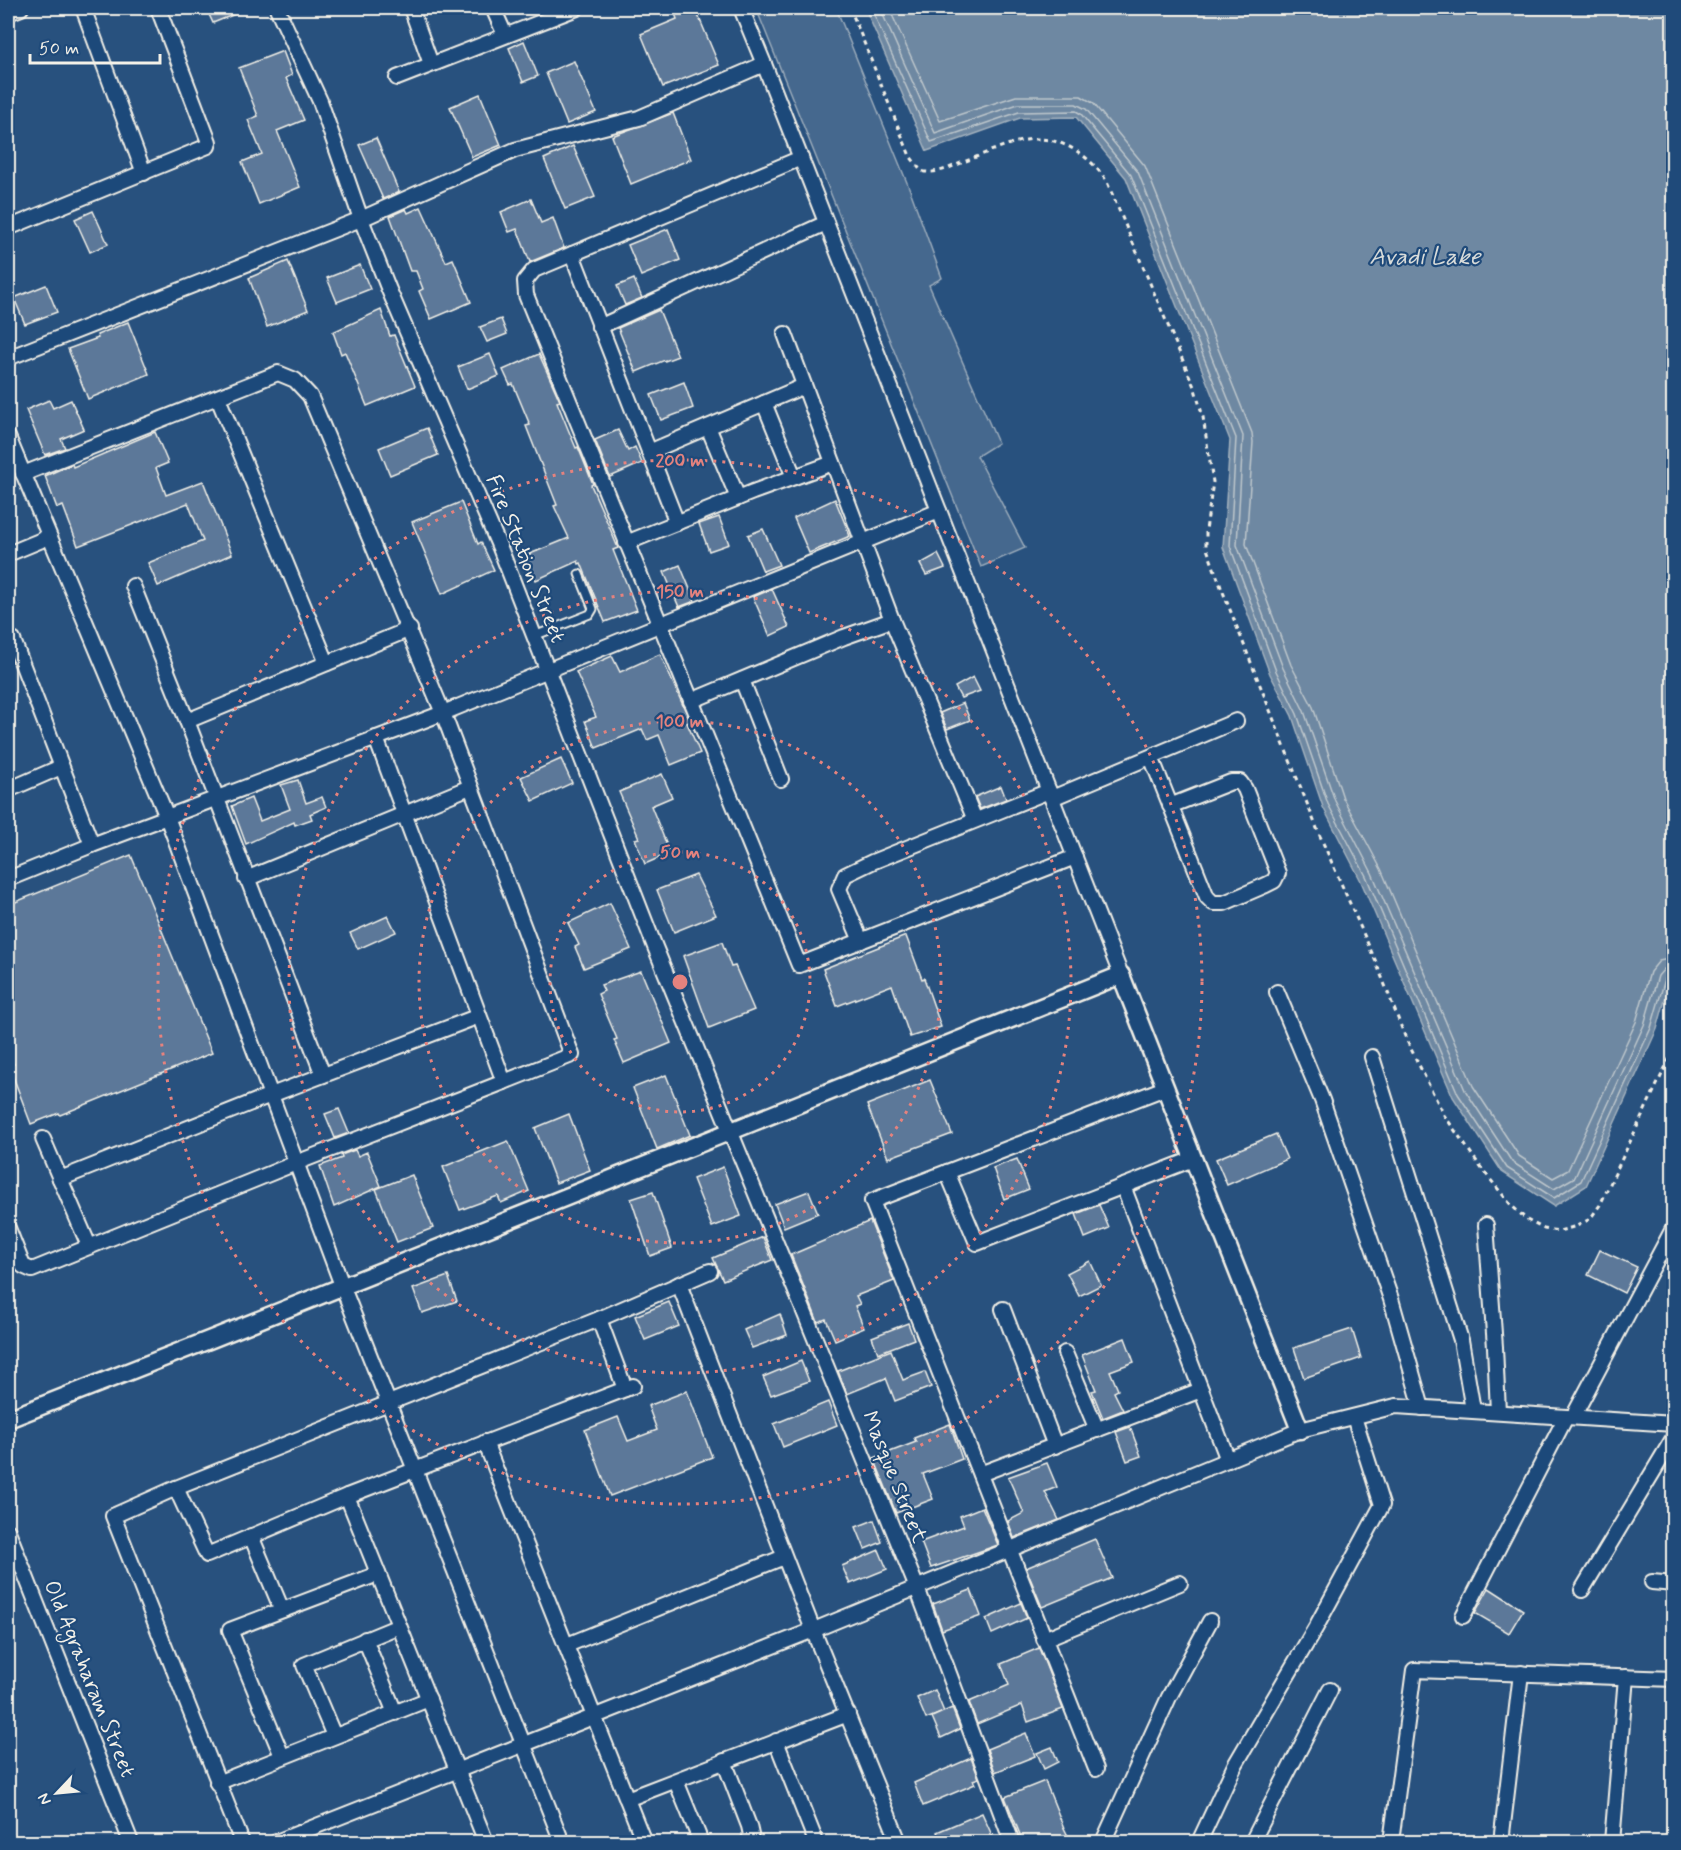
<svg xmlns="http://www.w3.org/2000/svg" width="1681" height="1850" viewBox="0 0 1681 1850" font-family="Mynerve,sans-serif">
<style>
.green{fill:#45688e;stroke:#9cacbb;stroke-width:1.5}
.water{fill:#6e88a2;stroke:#a4b2be;stroke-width:1.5}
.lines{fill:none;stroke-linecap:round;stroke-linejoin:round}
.shore{stroke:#bec7cc;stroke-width:1.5}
.building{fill:#5b7899;stroke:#f4f1e8;stroke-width:1.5}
.service-casing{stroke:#f4f1e8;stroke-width:11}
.minor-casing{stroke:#f4f1e8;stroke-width:18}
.tertiary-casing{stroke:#f4f1e8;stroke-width:21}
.path{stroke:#f4f1e8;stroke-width:3;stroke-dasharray:4.5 4.5;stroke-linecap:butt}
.service{stroke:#1f4a7a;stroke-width:7}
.minor{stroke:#1f4a7a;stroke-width:14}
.tertiary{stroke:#1f4a7a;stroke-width:16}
.ring{fill:none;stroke:#e4827e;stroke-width:3;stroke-dasharray:3 6}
.labels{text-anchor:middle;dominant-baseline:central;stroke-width:4.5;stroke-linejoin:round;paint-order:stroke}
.street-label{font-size:22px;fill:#f4f1e8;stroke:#1f4a7a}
.water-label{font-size:24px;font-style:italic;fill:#d9dcda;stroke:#1f4a7a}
.centre{fill:#e4827e;stroke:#1f4a7a;stroke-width:3}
.ring-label{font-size:18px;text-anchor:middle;font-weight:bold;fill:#e4827e;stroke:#1f4a7a;stroke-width:4.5;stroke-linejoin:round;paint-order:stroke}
</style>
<rect width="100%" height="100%" fill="#28517e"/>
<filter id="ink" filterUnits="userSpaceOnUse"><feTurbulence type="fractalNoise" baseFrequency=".0167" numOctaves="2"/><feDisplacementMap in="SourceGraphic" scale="12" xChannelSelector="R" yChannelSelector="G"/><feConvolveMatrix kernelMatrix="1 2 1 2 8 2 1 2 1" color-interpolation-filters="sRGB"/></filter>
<g filter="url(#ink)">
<path class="green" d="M756,8H836L910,190L942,278L929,285L998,443L977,456L1025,548L981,567Z"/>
<path class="water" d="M865,8H1673V971L1657,1029L1586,1186L1554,1206L1502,1172L1453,1097L1360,879L1323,807L1292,716L1270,674L1223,547L1230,440L1126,178L1076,117L1020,118L927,151Z"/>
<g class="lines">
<g class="shore">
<path d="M871,8L931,142L1019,112L1076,111L1081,114L1131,175L1236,438L1230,546L1276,671L1297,714L1328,804L1366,876L1458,1094L1507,1168L1554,1198L1581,1181L1651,1028L1665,979L1669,975L1674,974"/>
<path d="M880,8L935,133L1018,104H1076L1086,109L1138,172L1243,436L1237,545L1283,668L1304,711L1335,801L1372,873L1465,1090L1512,1162L1554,1189L1575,1177L1644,1025L1658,976L1664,969L1674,967"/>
<path d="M889,8L940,121L1016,96H1081L1093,103L1145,166L1252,433L1253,442L1246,544L1291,665L1313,707L1343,798L1381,869L1473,1086L1519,1156L1553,1178L1568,1170L1636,1022L1650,972L1659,961L1674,958"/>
</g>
</g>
<g class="building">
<path d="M206,8H250L213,23Z"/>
<path d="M673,8H695L719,65L663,87L641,34L677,19Z"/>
<path d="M524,41L538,76L523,82L509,48Z"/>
<path d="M283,51L292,75L286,78L304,120L277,131L300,187L259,204L242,162L262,154L248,120L258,116L239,68Z"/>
<path d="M574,61L596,112L567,124L546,73Z"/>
<path d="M480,94L501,145L472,157L450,107Z"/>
<path d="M673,113L691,159L631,184L612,136Z"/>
<path d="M376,138L399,192L383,199L359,145Z"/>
<path d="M573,146L595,197L565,209L544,159Z"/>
<path d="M531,199L541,223L553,218L564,248L530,262L517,229L509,232L501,212Z"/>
<path d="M421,207L446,262L453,259L471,302L431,319L419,291L423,289L416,271H410L390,216L406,209L408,213Z"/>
<path d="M93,211L108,244L90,252L75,219Z"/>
<path d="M668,229L680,260L641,276L628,245Z"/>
<path d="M288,261L308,310L267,327L249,278Z"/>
<path d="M360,265L370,289L337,302L327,278Z"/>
<path d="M634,279L642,298L625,305L617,286Z"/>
<path d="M46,285L57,312L25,324L14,298Z"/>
<path d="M381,310L390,336L394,335L415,386L367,406L345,352L341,354L333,332Z"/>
<path d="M659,310L678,356L665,361V360L636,372L618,328Z"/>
<path d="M501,319L507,334L487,342L480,327Z"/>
<path d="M128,322L149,374L88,399L68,349L98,338L97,335Z"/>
<path d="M490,354L499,376L467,389L458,367Z"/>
<path d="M539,354L560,401L557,402L568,429L576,448L578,447L593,484L591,485L611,531L618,548L613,550L637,610L605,622L581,563L579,564L578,561L536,580L525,556L569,538L554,506L557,505L526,426L530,425L513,384L510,385L503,370Z"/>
<path d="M684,382L693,408L661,420L651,395Z"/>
<path d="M49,400L53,408L71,400L84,429L61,439L65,448L45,455L26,410Z"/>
<path d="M427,428L438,455L390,475L379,448Z"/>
<path d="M618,430L628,451L635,447L642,463L610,477L595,440Z"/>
<path d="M155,432L168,463L156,468L166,495L203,481L232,554L158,586L148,563L203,541L188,503L78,546L63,506L57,508L45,476L72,464L73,467Z"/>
<path d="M835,499L850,536L809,553L794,518Z"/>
<path d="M461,502L478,544L481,542L494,570L442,594L412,522Z"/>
<path d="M719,517L729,544L709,551L699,524Z"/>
<path d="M763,529L779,565L763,571L748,535Z"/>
<path d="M938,554L945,568L926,575L920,564Z"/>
<path d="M680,565L695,601L679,607L664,572Z"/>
<path d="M772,589L789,627L770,636L753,597Z"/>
<path d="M660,654L690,721L687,723L700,753L671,765L659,735L647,740L642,729L596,748L585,721L596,717L576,672L612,656L620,672Z"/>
<path d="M973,677L980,691L961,698L955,687Z"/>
<path d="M963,703L970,720L947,729L940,713Z"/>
<path d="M561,759L572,783L533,801L521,777Z"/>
<path d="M662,774L672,797L651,806L670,853L645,864L635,839L639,838L619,792Z"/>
<path d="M298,780L306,803L322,797L326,807L310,814L312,819L295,825L294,822L246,844L232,806L251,798L260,821L290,809L281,785Z"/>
<path d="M1001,786L1006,799L980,809L975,797Z"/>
<path d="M131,855L212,1053L60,1115L59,1113L31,1124L9,1066L14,1064L8,1049V905Z"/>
<path d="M696,875L716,915L674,932L657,890Z"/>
<path d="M610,903L631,949L584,968L575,947L579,945L568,923Z"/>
<path d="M388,916L396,932L358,949L350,933Z"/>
<path d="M906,936L922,979L924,978L941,1027L910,1037L892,985L837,1006L823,969Z"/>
<path d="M722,942L731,967L735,966L754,1010L709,1028L683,956Z"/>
<path d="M641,971L671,1043L624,1063L614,1040L617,1039L598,994L604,991L601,985Z"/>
<path d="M666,1075L690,1135L657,1149L633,1088Z"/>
<path d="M930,1080L952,1134L888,1158L867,1105Z"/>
<path d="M339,1109L349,1133L335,1138L325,1114Z"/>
<path d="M569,1114L590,1170L556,1183L535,1128Z"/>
<path d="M1276,1134L1287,1159L1227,1185L1216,1159Z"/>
<path d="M508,1141L529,1191L501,1203L498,1196L460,1210L443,1167Z"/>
<path d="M355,1150L358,1156L367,1152L381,1186L334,1207L320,1166L342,1158L341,1155Z"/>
<path d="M1017,1159L1029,1189L1004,1199L993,1168Z"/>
<path d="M723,1167L741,1216L712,1227L693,1179Z"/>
<path d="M412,1175L433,1228L397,1242L376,1189Z"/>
<path d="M809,1191L818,1213L784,1227L775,1204Z"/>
<path d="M653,1192L672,1248L650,1256L631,1199Z"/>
<path d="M1099,1205L1109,1228L1085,1238L1076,1214Z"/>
<path d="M870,1221L894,1281L856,1296L860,1304L855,1306L864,1328L835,1340L826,1319L818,1322L791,1255Z"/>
<path d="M763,1237L772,1260L723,1280L713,1258Z"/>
<path d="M1600,1250L1637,1267L1624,1293L1588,1275Z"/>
<path d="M1090,1261L1101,1285L1079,1296L1067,1273Z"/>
<path d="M448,1276L457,1301L422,1313L413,1289Z"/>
<path d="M669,1302L679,1326L645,1340L635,1316Z"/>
<path d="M780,1314L787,1335L752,1348L744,1330Z"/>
<path d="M908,1323L914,1339L878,1353L872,1337Z"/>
<path d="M1352,1329L1361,1358L1304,1378L1294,1348Z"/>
<path d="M1125,1338L1134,1362L1110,1371L1118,1390L1114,1392L1123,1410L1103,1418L1092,1391L1096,1390L1082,1355Z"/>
<path d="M891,1350L903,1380L925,1372L931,1387L895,1401L886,1378L847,1394L838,1371Z"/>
<path d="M801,1361L809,1381L771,1395L763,1377Z"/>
<path d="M687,1391L712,1457L610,1496L585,1430L618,1417L628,1441L657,1430L648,1406Z"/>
<path d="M828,1402L837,1425L783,1447L774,1424Z"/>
<path d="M950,1424L962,1459L923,1474L933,1499L896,1513L874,1458L916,1442L914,1438Z"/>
<path d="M1130,1427L1141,1456L1127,1461L1116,1432Z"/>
<path d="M1047,1463L1057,1487L1045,1492L1059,1520L1014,1538L1008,1521L1024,1513L1008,1477Z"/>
<path d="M982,1507L998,1545L931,1568L921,1542L964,1526L960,1516Z"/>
<path d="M874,1520L882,1542L865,1549L856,1527Z"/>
<path d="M1095,1539L1112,1578L1042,1607L1026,1568Z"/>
<path d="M879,1550L887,1569L850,1584L842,1566Z"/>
<path d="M1489,1588L1523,1610L1509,1633L1475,1613Z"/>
<path d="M971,1590L981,1616L942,1630L933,1604Z"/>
<path d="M1021,1603L1027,1618L992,1634L986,1619Z"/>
<path d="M1039,1648L1063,1709L1028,1722L1022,1705L977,1724L969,1702L1009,1685L1001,1664Z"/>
<path d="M935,1690L944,1712L926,1719L917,1698Z"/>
<path d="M952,1708L960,1729L941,1738L932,1717Z"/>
<path d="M1026,1733L1035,1756L995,1772L987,1749Z"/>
<path d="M1052,1747L1058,1762L1044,1769L1037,1753Z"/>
<path d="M971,1758L979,1778L973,1780L975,1784L923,1806L914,1783Z"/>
<path d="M1045,1781L1064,1828L1071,1842H1023L1005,1797Z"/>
<path d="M982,1813L995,1842H941L937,1832Z"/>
</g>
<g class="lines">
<g class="service-casing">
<path id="service" d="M534,636L590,614L593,609L579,574"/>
</g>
<g class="minor-casing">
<g id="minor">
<path d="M83,8L144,173"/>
<path d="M277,8L320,101L361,219L389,290L500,548L655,947L917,1588L1012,1842"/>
<path d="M411,8L431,64"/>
<path d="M493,8L505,35"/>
<path d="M741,8L764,64"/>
<path d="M8,13L21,8"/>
<path d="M397,78L577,8"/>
<path d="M801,158L534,270L525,281L526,295L799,965L1075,857"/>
<path d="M8,228L208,146L209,142L158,8"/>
<path d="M572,254L677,523"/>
<path d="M599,327L826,223"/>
<path d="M785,334L892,620L975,820"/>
<path d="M8,358L361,219L515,150L639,118L764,64L1121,975"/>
<path d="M218,398L327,663"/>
<path d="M764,403L794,477"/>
<path d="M708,427L738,498"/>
<path d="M8,437L167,817L443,713L939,511"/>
<path d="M649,452L804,386"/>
<path d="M23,474L278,373L295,380L310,396L443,713L572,1055L504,1082L376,738"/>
<path d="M626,543L753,492L833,463"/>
<path d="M8,554L49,537"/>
<path d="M133,586L187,721L323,1075"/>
<path d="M742,680L781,779"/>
<path d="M691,701L844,637L892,620"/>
<path d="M187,721L410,629"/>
<path d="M1151,757L1207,897L1213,903H1224L1266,885L1274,881L1278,873L1245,789L1240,782H1231L1170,806"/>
<path d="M8,790L61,767"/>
<path d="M1052,798L1236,721"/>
<path d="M92,845L167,817L343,1288L562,1842"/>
<path d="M8,879L92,845L13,640"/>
<path d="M246,879L470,787"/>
<path d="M861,941L839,889L845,875L872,862L1049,791"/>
<path d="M1277,992L1322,1100L1391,1299L1422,1408"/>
<path d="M1372,1057L1461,1340L1473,1410"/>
<path d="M43,1139L89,1246"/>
<path d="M947,1172L977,1243L1193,1159"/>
<path d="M60,1179L271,1095L479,1016"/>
<path d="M1123,1186L1228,1460"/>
<path d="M1486,1225L1495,1347L1498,1412"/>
<path d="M8,1228L23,1266L32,1270L296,1163L504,1082"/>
<path d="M679,1284L813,1630L899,1842"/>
<path d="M1003,1309L1055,1446"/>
<path d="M599,1319L625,1389"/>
<path d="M1065,1353L1097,1430"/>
<path d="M1573,1417L1674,1227"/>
<path d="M485,1442L644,1842"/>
<path d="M980,1474L1201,1390"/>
<path d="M176,1488L207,1555L347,1496L633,1386"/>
<path d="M347,1496L486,1842"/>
<path d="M8,1531L131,1842"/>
<path d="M251,1536L282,1610"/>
<path d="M1652,1582L1674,1584"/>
<path d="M1582,1590L1674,1437"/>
<path d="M1463,1616L1566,1417"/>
<path d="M365,1639L395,1713"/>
<path d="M1044,1639L1180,1583"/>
<path d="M567,1645L784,1557"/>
<path d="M334,1736L304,1665L399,1626"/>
<path d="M776,1741L816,1842"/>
<path d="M282,1756L230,1630L378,1574"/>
<path d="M724,1761L749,1826L751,1835L748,1842"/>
<path d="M1096,1769L872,1201L1165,1088"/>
<path d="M676,1781L701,1842"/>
<path d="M217,1783L429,1699"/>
<path d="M627,1799L848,1714"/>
<path d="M242,1842L113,1516L176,1488L599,1319L710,1271"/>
<path d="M276,1842L821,1627L1300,1430L1396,1406L1674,1424"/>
<path d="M1103,1842L1169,1697L1210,1621"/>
<path d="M1199,1842L1235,1765L1316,1627L1382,1505L1354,1417"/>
<path d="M1252,1842L1330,1690"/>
<path d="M1391,1842L1414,1670L1674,1679"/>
<path d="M1501,1842L1521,1673"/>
<path d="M1612,1842L1626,1677"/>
</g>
</g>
<g class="tertiary-casing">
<path id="tertiary" d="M8,1419C380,1274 749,1122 1121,975L1300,1430"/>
</g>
<path class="path" d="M850,8L910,156L921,171C935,175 948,168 961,163C982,155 1004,144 1026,140C1060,134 1091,156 1107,182L1195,389L1203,417L1213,482L1206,530V546L1221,587L1320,836L1376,962L1406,1039L1444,1115L1482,1169L1511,1205L1527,1220L1544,1229L1559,1231L1577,1226L1590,1219L1600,1205L1674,1049"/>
<use href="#service" class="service"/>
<use href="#minor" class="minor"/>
<use href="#tertiary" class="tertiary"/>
</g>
</g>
<g class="ring">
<circle cx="680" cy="982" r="130"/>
<circle cx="680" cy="982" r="261"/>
<circle cx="680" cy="982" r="391"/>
<circle cx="680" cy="982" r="522"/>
</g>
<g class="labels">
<g class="street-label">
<text transform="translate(525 559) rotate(68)">Fire Station Street</text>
<text transform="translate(894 1477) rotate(68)">Masque Street</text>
<text transform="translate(89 1679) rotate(68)">Old Agraharam Street</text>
</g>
<g class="water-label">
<text x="1425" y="257">Avadi Lake</text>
</g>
</g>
<circle cx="680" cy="982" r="9" class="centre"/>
<g class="ring-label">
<text x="680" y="466">200 m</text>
<text x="680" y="597">150 m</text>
<text x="680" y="727">100 m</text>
<text x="680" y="858">50 m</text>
</g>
<rect width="1681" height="1850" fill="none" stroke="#1f4a7a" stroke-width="30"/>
<rect x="15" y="15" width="1651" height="1820" fill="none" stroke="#f4f1e8" stroke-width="2" filter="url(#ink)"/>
<g transform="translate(57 1793) rotate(244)" stroke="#1f4a7a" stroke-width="4.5" paint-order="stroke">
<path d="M0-4.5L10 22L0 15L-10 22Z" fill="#f4f1e8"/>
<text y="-9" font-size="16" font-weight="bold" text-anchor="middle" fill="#f4f1e8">N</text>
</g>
<path d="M30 54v9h130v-9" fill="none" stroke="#f4f1e8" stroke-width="3"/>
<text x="39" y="54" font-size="18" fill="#f4f1e8" stroke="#1f4a7a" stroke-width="4.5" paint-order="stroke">50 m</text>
</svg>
